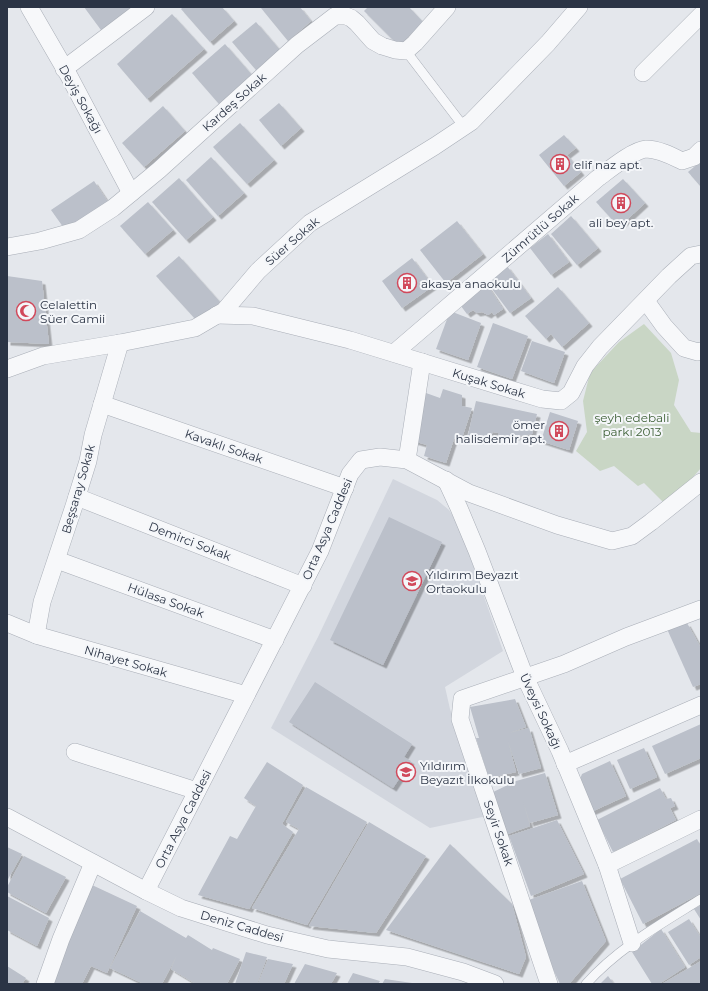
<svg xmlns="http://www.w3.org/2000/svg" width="708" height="991" viewBox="0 0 708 991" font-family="Montserrat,sans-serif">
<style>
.built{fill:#d2d6de}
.green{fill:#c9d6c5}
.building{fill:#bbc0ca;filter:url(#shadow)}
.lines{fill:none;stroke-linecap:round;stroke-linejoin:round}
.service-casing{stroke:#a9aeb7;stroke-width:10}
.minor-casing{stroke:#a9aeb7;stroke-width:18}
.service{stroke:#f7f8fa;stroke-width:9}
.minor{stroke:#f7f8fa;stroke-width:17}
.labels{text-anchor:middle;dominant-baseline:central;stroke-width:4;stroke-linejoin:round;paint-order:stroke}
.street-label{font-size:12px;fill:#2b3445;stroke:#f4f6f9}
.poi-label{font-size:12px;fill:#2b3445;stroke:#f4f6f9;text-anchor:start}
.park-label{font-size:12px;fill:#3f6138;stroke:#f4f6f9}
</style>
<defs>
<filter id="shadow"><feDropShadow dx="3.5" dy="3.5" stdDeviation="0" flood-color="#0004"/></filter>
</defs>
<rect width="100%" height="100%" fill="#e4e7ec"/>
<path class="built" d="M393,479L437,500L449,510L459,525L503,651L445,687L450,709L487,816L430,828L271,728L318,637Z"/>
<path class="green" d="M644,324L671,353L679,380L674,405L691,432L701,433V468L687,484L663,502L644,483L638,486L614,466L600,471L576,451L587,432L583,401L590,373L619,342Z"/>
<g class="building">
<path d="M84,7H132L101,30Z"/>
<path d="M183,7H222L234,21L210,42L181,9Z"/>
<path d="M261,7H300L311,21L288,41L261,8Z"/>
<path d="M368,7H409L423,22L399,46L364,11Z"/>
<path d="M172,14L204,49L147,99L117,64Z"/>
<path d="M256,22L280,50L256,70L232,42Z"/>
<path d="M225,44L252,75L219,104L192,73Z"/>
<path d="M279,103L301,128L281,146L259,120Z"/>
<path d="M163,106L185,131L144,167L122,143Z"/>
<path d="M240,123L274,160L247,184L213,147Z"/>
<path d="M564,135L576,148L567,155L581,172L564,186L539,155Z"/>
<path d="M211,157L244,193L218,216L186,180Z"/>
<path d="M701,161V187L688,172Z"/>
<path d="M179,178L213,217L186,240L152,202Z"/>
<path d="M623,179L645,203L619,227L596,202Z"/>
<path d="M94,181L108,202L66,231L51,210Z"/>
<path d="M148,202L173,230L145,254L120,226Z"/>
<path d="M571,216L598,248L577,265L551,234Z"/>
<path d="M457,221L483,254L446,283L420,250Z"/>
<path d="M548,234L569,262L551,275L530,248Z"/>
<path d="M179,256L220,302L198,322L156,276Z"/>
<path d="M412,258L433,286L402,308L382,281Z"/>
<path d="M507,266L531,298L510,313L486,281Z"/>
<path d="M7,276L42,281L49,344L7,342Z"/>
<path d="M486,283L503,309L494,315L492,312L488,315L482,312L477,313L473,310L467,314L458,302Z"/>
<path d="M558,287L589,323L562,347L551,334L546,339L525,316Z"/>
<path d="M450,311L481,323L468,360L436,349Z"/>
<path d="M493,323L528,336L512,379L477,367Z"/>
<path d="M532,341L565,352L554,383L521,371Z"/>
<path d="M443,389L462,395V406L472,408L462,438L454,439L446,463L424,456L427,445L410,440L426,393L440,398Z"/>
<path d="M476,401L537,414L532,434L505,438L498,437L499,433L493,432L488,440L468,435Z"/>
<path d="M550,412L578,421L569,450L541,441Z"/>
<path d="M389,517L442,542L383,665L330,640Z"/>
<path d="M687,623L701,648V684L693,687L667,629Z"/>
<path d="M315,682L412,744L404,757L411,761L393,788L289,722Z"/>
<path d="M515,699L526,727L509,733L529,728L541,768L519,774L508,741L516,772L489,778L476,738H479L470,707Z"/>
<path d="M701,724V758L665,774L652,746Z"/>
<path d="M644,748L657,777L630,789L617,760Z"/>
<path d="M610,761L626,796L591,812L578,784L582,774Z"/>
<path d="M267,762L303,785L282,824L293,832L249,909L198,895L230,836L237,839L256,806L244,798Z"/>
<path d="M545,773L558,815L530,823L523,801L530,826L505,835L491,793L516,781Z"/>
<path d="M306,787L367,822L307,925L252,908L299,829L286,822Z"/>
<path d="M660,788L666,799L671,798L675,806L670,808L676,820L613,852L597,820Z"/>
<path d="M557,820L584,874L531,896L509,836Z"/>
<path d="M369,822L426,856L376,933L309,926Z"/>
<path d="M697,839L701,846V893L643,924L620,879Z"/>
<path d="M450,844L512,904L526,957L519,974L386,930Z"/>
<path d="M7,847L22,854L7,881Z"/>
<path d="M24,856L66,877L46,913L7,892V887Z"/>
<path d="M582,881L606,941L569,984H560L544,950L526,901Z"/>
<path d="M92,885L137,906L107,973L91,966L82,984H49Z"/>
<path d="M7,896L49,918L37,946L7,930Z"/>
<path d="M701,905V920L694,909Z"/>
<path d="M140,911L186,938L188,935L212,950L213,948L240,959L227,984H196L171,969L177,955L162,984H144L110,968Z"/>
<path d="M689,919L701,938V957L689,965L668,932Z"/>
<path d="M661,929L685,967L659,984H652L632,952Z"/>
<path d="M246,952L267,957L257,984H235Z"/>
<path d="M268,959L293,964L284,984H258Z"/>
<path d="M701,961V984H662Z"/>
<path d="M305,964L337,973L331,984H294Z"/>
<path d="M7,966L26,978L22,984H7Z"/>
<path d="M353,973L380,981L378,984H347Z"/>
<path d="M608,976L614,984H600Z"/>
<path d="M385,979L412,983V984H382Z"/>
</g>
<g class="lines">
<g class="service-casing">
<g id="service">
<path d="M406,51L464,127"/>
<path d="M586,984C618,948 661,924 701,899"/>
</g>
</g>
<g class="minor-casing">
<g id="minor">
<path d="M29,7L69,76L131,193"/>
<path d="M64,69L146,7"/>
<path d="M643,73L701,15"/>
<path d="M7,247L40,241L79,230L113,208L159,170L297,45L335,16H346L351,18L357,23L373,41L382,46L395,50L406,51L415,43L447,7"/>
<path d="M646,301L664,326L684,348L698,352L701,351"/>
<path d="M217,315L253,316L350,340L542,399L561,401L571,393L585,366L600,347L669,276L691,256L701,254"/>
<path d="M394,353L598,178C609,170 633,150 646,149C659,149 672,156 682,161L694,157L701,150"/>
<path d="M7,369L43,356L120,343L195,328L224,311L258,271L310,223L435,146L471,122L548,43L579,7"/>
<path d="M102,404L345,488"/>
<path d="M407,460L422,362"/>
<path d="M446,480L459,508L477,551L525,677L560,751L607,865L632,943"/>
<path d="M77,497L303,586"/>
<path d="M57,560L275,640"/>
<path d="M7,623L36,635L246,695"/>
<path d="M36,635L42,602L74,506L88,461L93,435L120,343"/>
<path d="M75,752L197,791"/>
<path d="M565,764L701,705"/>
<path d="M7,817L146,891L181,908L267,935L328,949L407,957L463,972L495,984"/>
<path d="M607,865L701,819"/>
<path d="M146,891L320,551L350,474L361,460L380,457L407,460L469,493L557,525L612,541L632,536L651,522L701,482"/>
<path d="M45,984L61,939L93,863"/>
<path d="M549,984L460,719L462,699L564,664L626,637L701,609"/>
</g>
</g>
<use href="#service" class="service"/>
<use href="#minor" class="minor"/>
</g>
<defs>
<g id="building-ring" transform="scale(1)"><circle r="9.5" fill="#f4f6f9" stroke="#d1495b" stroke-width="1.5"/><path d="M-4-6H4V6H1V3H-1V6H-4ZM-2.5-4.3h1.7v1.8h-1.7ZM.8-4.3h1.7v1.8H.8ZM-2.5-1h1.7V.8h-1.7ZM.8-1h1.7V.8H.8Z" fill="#d1495b"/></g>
<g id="mosque-ring" transform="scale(1)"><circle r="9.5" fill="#f4f6f9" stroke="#d1495b" stroke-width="1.5"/><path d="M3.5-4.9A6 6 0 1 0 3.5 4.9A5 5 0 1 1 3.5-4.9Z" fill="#d1495b"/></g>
<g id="school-ring" transform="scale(1)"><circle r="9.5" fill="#f4f6f9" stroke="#d1495b" stroke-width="1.5"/><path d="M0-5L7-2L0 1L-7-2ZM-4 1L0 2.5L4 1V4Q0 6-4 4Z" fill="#d1495b"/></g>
</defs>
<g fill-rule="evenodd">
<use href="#building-ring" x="560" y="164"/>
<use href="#building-ring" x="621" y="203"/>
<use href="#building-ring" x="407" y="283"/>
<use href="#mosque-ring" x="26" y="311"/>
<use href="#building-ring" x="559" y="431"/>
<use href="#school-ring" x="412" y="581"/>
<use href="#school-ring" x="406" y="772"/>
</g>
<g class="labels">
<g class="street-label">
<text transform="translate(81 99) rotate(61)">Deyiş Sokağı</text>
<text transform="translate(234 102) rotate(-42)">Kardeş Sokak</text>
<text transform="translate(540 228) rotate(-41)">Zümrütlü Sokak</text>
<text transform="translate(292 241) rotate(-41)">Süer Sokak</text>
<text transform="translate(489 383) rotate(17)">Kuşak Sokak</text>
<text transform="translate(224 446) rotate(19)">Kavaklı Sokak</text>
<text transform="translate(78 489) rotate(-74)">Beşsaray Sokak</text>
<text transform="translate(327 529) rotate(-67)">Orta Asya Caddesi</text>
<text transform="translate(190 541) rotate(21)">Demirci Sokak</text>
<text transform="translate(166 600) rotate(20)">Hülasa Sokak</text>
<text transform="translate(126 661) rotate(16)">Nihayet Sokak</text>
<text transform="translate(541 711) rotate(65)">Üveysi Sokağı</text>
<text transform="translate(183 819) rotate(-63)">Orta Asya Caddesi</text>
<text transform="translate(499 833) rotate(71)">Seyir Sokak</text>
<text transform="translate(242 926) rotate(16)">Deniz Caddesi</text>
</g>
<g class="poi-label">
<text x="574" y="164">elif naz apt.</text>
<text x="621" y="222" text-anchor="middle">ali bey apt.</text>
<text x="421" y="283">akasya anaokulu</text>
<text x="40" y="304">Celalettin<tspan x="40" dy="14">Süer Camii</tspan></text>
<text x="545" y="424" text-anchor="end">ömer<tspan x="545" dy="14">halisdemir apt.</tspan></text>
<text x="426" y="574">Yıldırım Beyazıt<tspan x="426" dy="14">Ortaokulu</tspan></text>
<text x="420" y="765">Yıldırım<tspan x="420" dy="14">Beyazıt İlkokulu</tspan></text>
</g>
<g class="park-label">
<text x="632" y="417">şeyh edebali<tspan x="632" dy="14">parkı 2013</tspan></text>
</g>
</g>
<rect width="708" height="991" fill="none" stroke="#2b3445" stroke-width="16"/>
</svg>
